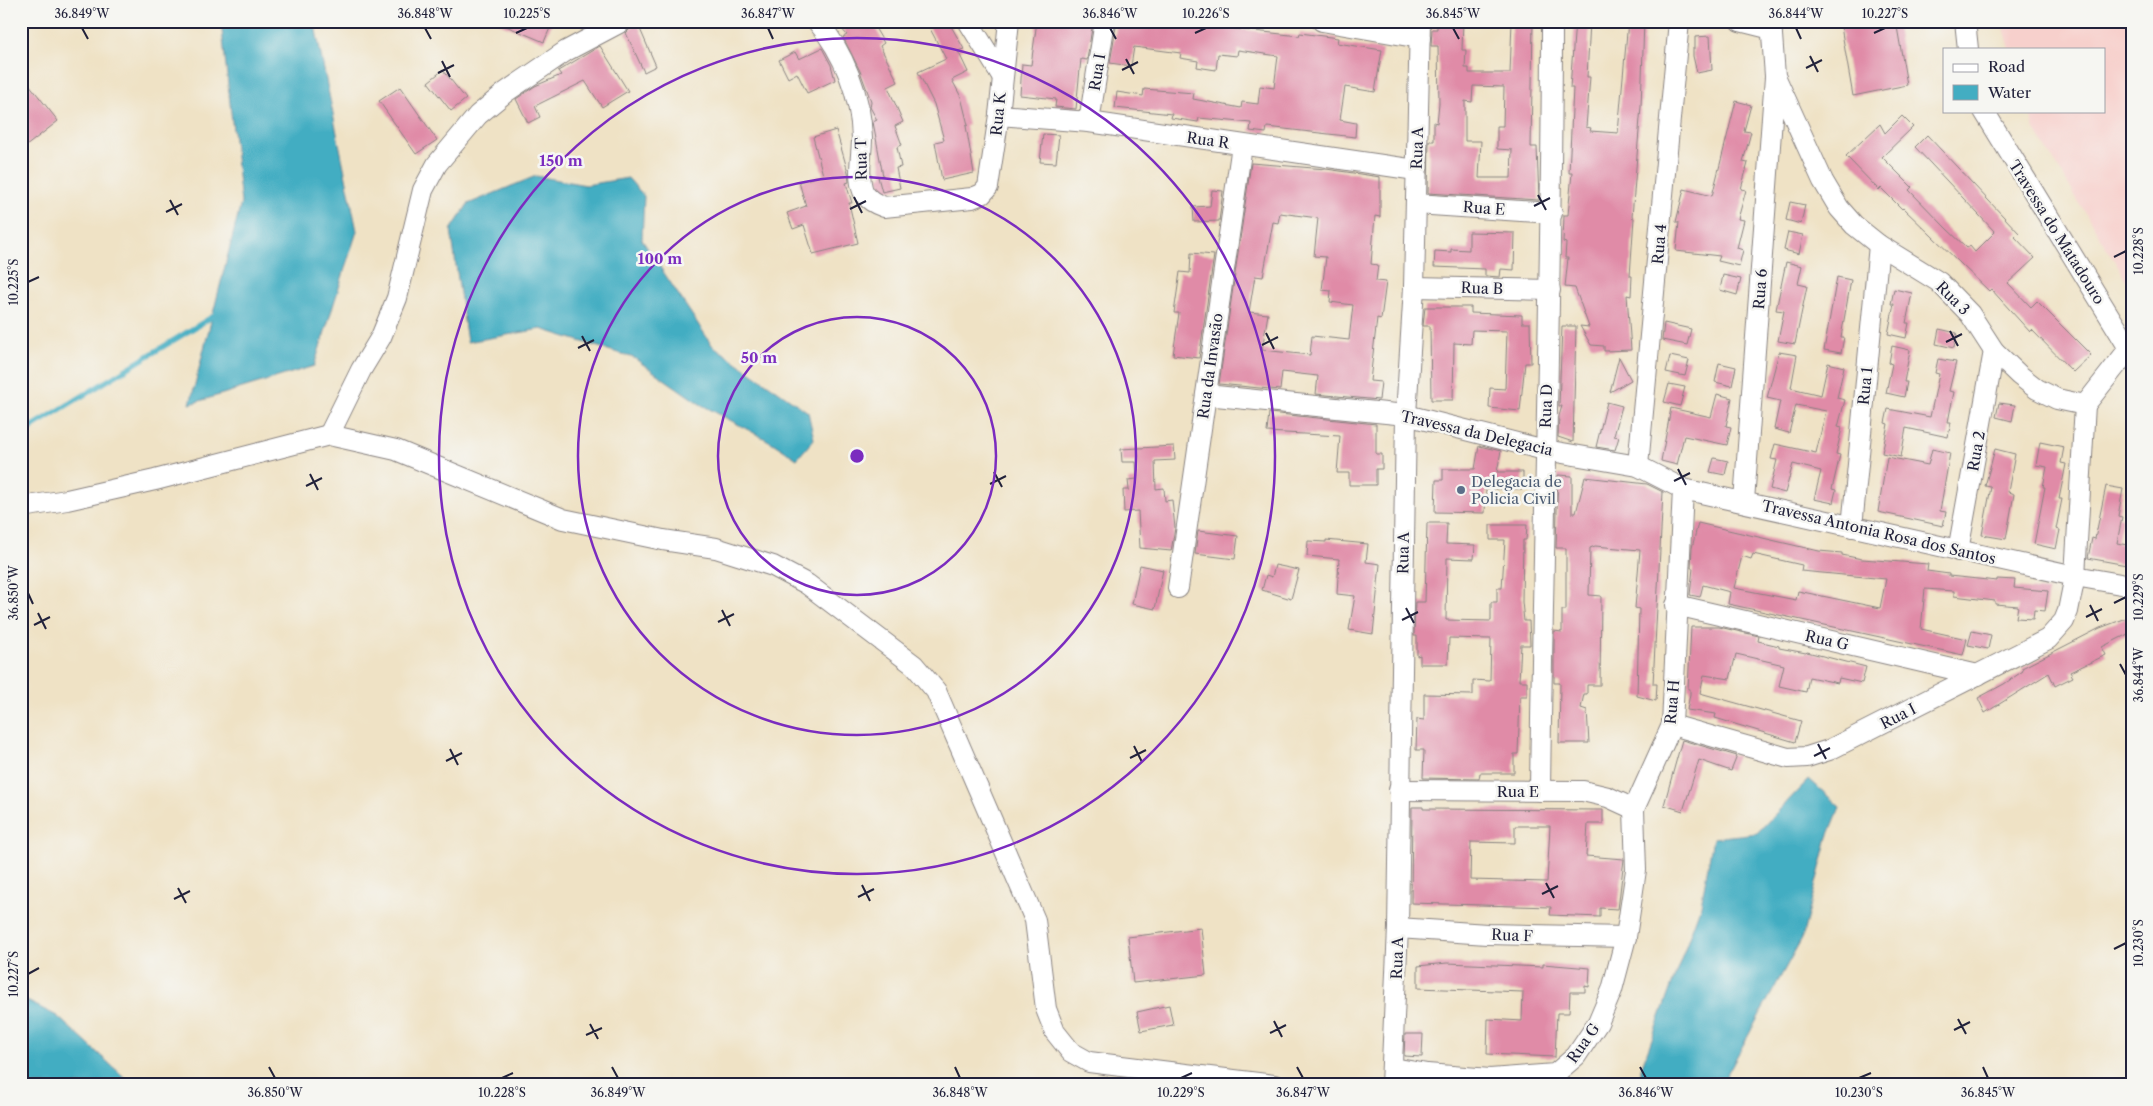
<svg xmlns="http://www.w3.org/2000/svg" width="2153" height="1106" viewBox="0 0 2153 1106" font-family="'Libre Caslon Text',serif">
<style>
.built{fill:#f7d0cc}
.water{fill:#43adc2;stroke:#32687e}
.lines{fill:none;stroke-linecap:round;stroke-linejoin:round}
.stream{stroke:#43adc2;stroke-width:5.5}
.building{fill:#e08ba7;fill-rule:evenodd}
.minor-casing{stroke:#888280;stroke-width:22}
.minor{stroke:#fff;stroke-width:20}
.ticks{fill:none;stroke:#22223b;stroke-width:2}
.ring{fill:none;stroke:#7b2cbf;stroke-width:2.5}
.service-dot{fill:#5c6f8a;stroke:#f6f6f2;stroke-width:2}
.labels{text-anchor:middle;dominant-baseline:central;stroke-width:5;stroke-linejoin:round;paint-order:stroke}
.street-label{font-size:15px;fill:#22223b;stroke:#f6f6f2}
.service-label{font-size:15px;fill:#4e5e75;stroke:#f6f6f2;text-anchor:start}
.centre{fill:#7b2cbf;stroke:#f6f6f2;stroke-width:2.5}
.ring-label{font-size:15px;text-anchor:middle;font-weight:bold;fill:#7b2cbf;stroke:#f6f6f2;stroke-width:5;stroke-linejoin:round;paint-order:stroke}
.neatline{fill:none;stroke:#22223b;stroke-width:2}
.ticks-label{font-size:12px;text-anchor:middle;fill:#22223b}
</style>
<rect width="100%" height="100%" fill="#f6f6f2"/>
<filter id="ink" filterUnits="userSpaceOnUse"><feTurbulence type="fractalNoise" baseFrequency=".02" numOctaves="2"/><feDisplacementMap in="SourceGraphic" scale="10" xChannelSelector="R" yChannelSelector="G"/><feConvolveMatrix kernelMatrix="1 2 1 2 8 2 1 2 1" color-interpolation-filters="sRGB"/></filter>
<filter id="wash" filterUnits="userSpaceOnUse"><feTurbulence type="fractalNoise" baseFrequency=".0096" numOctaves="4" result="noise"/><feDisplacementMap in="SourceGraphic" scale="20" xChannelSelector="R" yChannelSelector="G"/><feGaussianBlur stdDeviation="1.12" result="paint"/><feColorMatrix in="noise" values="0 0 0 0 0 0 0 0 0 0 0 0 0 0 0 0 0 1.4 0 .05"/><feComposite in="paint" operator="in"/></filter>
<g filter="url(#wash)">
<rect width="100%" height="100%" fill="#efe2c5"/>
<path class="built" d="M2002,21H2132V290L2034,128L2029,111H2104V49H2010Z"/>
<g class="water">
<path d="M221,21H314L357,231L314,366L190,404L241,203Z"/>
<path d="M536,176L586,185L628,178L644,196L642,240L712,345L808,412L814,439L797,459L771,442L700,404L634,358L541,329L467,342L451,230L468,204Z"/>
<path d="M1809,779L1840,807L1828,837L1802,938L1721,1085H1635L1701,905L1713,838L1757,833Z"/>
<path d="M21,998L57,1016L133,1085H21Z"/>
</g>
<g class="lines">
<path class="stream" d="M21,444L33,426L220,312"/>
</g>
<g id="blocks">
<g class="building">
<path d="M494,21H553L544,42Z"/>
<path d="M835,21H871L884,43L880,46L898,82L888,87L903,122L895,126L902,145L897,147L901,167L896,168L900,188L882,192L878,177L883,176L873,122L877,120L870,107L871,101L860,71L843,37L847,35Z"/>
<path d="M926,21H948L964,49L958,51L968,72L952,80L961,97L968,125L966,126L974,173L942,180L935,142L944,140L934,104L918,72L946,59Z"/>
<path d="M1037,21H1093L1087,60L1081,59L1076,109L1055,107L1056,99L1020,95L1022,64L1031,65Z"/>
<path d="M1117,21H1166L1299,36L1300,33L1338,38L1337,43L1382,50L1375,92L1345,87L1340,120L1356,123L1355,137L1267,127L1266,133L1250,131L1251,123L1199,118L1198,122L1171,118L1172,114L1115,108L1117,92L1143,96L1144,89L1194,93L1193,99L1241,108L1242,102L1258,104L1260,86L1274,88L1278,56L1238,50L1237,56L1218,54L1216,70L1197,67L1198,61L1180,58L1181,53L1134,47L1131,66L1110,63Z"/>
<path d="M1437,21H1463L1462,50H1466L1465,68H1469V73H1510L1512,21H1533L1531,147H1537L1539,200L1428,193L1429,141H1434V122L1437,123L1439,103L1438,46H1431L1432,29H1437ZM1473,86L1504,87L1503,126H1497V149L1512,150L1511,178H1479L1481,141H1465V101L1472,102Z"/>
<path d="M1575,21H1590L1587,77H1590L1586,127L1591,128L1590,131L1618,133L1628,21H1644L1641,106L1632,217L1634,218L1630,276H1632L1631,296L1627,295L1631,350L1604,351V346L1591,345L1580,326L1589,327L1575,288L1565,287L1568,258H1565L1566,243L1563,242L1564,215H1568L1572,173H1569L1573,88H1570Z"/>
<path d="M1840,21H1896L1907,85L1853,96Z"/>
<path d="M637,22L656,66L644,72L626,33Z"/>
<path d="M1710,36L1712,70L1697,73L1693,56V48H1695V37Z"/>
<path d="M600,46L628,91L602,107L585,81L535,106L540,117L528,123L516,99L535,86L561,75L558,71Z"/>
<path d="M822,48L831,65L835,80L807,93L797,73L788,78L779,60L795,52L799,59Z"/>
<path d="M443,70L466,99L451,111L428,82Z"/>
<path d="M21,74L58,121L21,150Z"/>
<path d="M400,87L437,140L416,154L379,101Z"/>
<path d="M1736,101L1751,105L1744,131L1751,132L1743,162L1748,163L1741,189L1746,190L1738,219L1744,220L1737,248L1743,250L1739,266L1718,261L1720,256L1676,251L1679,222H1676L1684,189L1712,196Z"/>
<path d="M1902,116L1913,127L1882,157L1912,187L1909,190L1946,228L1967,248L1970,246L1975,252L1995,232L1915,147L1927,135L2019,233L2015,237L2035,258L2008,283L2031,307L2037,301L2091,355L2073,372L2032,330L2030,332L1991,289L1989,291L1903,208L1902,209L1881,188L1879,190L1846,156L1880,124L1885,133Z"/>
<path d="M836,130L848,172L849,182L846,183L852,203H849L858,243L813,254L804,225L793,229L787,213L806,206L799,182L823,175L813,137Z"/>
<path d="M1043,134L1059,135L1056,163L1040,162Z"/>
<path d="M1251,163L1326,169L1380,177V217L1375,216L1371,264L1378,265L1376,281L1386,282L1381,319L1377,318L1370,381L1381,382L1379,400L1316,394L1318,376L1282,372L1280,390L1219,384ZM1280,213L1318,218L1314,256L1326,257L1322,290L1331,291L1330,302L1353,305L1349,340L1312,336L1310,355L1262,350L1268,314L1249,312L1255,276L1263,277L1273,222L1278,223Z"/>
<path d="M1212,190L1223,191L1219,221L1194,222L1193,207L1210,206Z"/>
<path d="M1790,202L1805,205L1801,224L1786,220Z"/>
<path d="M1469,232L1515,233L1514,270L1501,269L1500,277L1485,276V269L1434,267L1435,251L1451,252V249L1469,250Z"/>
<path d="M1788,232L1803,235L1799,254L1784,250Z"/>
<path d="M1191,253L1214,255L1199,358L1173,355L1179,313H1174L1180,272L1190,273Z"/>
<path d="M1786,262L1802,266L1798,284L1807,286L1795,344L1778,341L1784,311L1776,310Z"/>
<path d="M1723,275L1741,279L1737,295L1720,290Z"/>
<path d="M1837,277L1851,280L1841,337H1844L1841,353L1824,350Z"/>
<path d="M1894,289L1912,293L1906,323H1909L1906,338L1888,334L1894,304H1891Z"/>
<path d="M1425,307H1471V313L1522,315V323H1530L1531,363H1525L1520,411L1489,408L1490,388L1505,389L1507,331L1472,330L1471,344L1454,343L1453,400H1431L1430,326H1423Z"/>
<path d="M1664,323L1691,329L1687,345L1662,340Z"/>
<path d="M1562,326H1576L1573,442L1558,437L1559,416L1562,406H1559Z"/>
<path d="M1939,329L1957,333L1954,348L1936,344Z"/>
<path d="M1892,346L1910,350L1904,382H1907L1904,397L1886,393L1892,364L1889,363Z"/>
<path d="M1779,352L1797,355L1791,388L1821,395L1828,363L1844,367L1837,398L1845,400L1838,427L1842,428L1836,454L1840,455L1832,489L1836,490L1833,503L1814,499L1821,471L1793,464L1785,493L1770,489L1777,460L1771,459L1775,444L1816,453L1826,411L1796,405L1789,433L1774,429L1780,401L1767,398Z"/>
<path d="M1670,356L1689,360L1685,376L1666,372Z"/>
<path d="M1619,357L1631,380L1610,392Z"/>
<path d="M1938,359L1956,362L1949,391L1954,392L1948,422H1951L1948,437L1906,428L1901,457L1882,453L1888,424L1885,423L1888,409L1930,417L1939,374L1935,373Z"/>
<path d="M1719,363L1736,367L1732,386L1715,382Z"/>
<path d="M1669,384L1685,387L1680,406L1664,402Z"/>
<path d="M1717,394L1732,398L1726,426L1731,427L1727,445L1684,436L1677,465L1661,461L1671,408L1711,417Z"/>
<path d="M1607,402L1622,406L1614,436L1619,437L1615,450L1596,447Z"/>
<path d="M1999,403L2015,405L2012,421L1996,417Z"/>
<path d="M1269,413L1376,424V454H1382V469H1376V485H1349V473H1337L1340,436L1267,432Z"/>
<path d="M2040,442L2064,447L2061,463L2066,464L2059,499H2062L2056,529L2060,530L2056,549L2034,544L2045,487H2043L2047,467L2036,465Z"/>
<path d="M1174,446L1175,460L1155,461L1156,489L1164,488L1165,501L1172,500L1175,528L1171,551L1140,548L1138,511L1124,512L1123,490H1129L1128,480L1137,479L1136,462H1122L1121,449Z"/>
<path d="M1479,446L1501,451L1497,472H1523V489H1486L1485,513L1435,512L1436,480H1443V469H1475Z"/>
<path d="M1932,449L1950,453L1940,511L1946,512L1943,526L1878,512L1887,457L1928,465Z"/>
<path d="M1995,449L2015,454L2008,492L2014,494L2006,539L1982,535L1991,487L1985,486Z"/>
<path d="M1714,458L1728,461L1725,475L1710,472Z"/>
<path d="M1558,475L1572,476V513H1576L1585,477L1647,484L1663,492L1653,684H1657L1656,701L1637,696L1639,609L1635,608L1640,550L1595,546L1590,548L1589,595L1601,596L1600,685H1587V694H1584L1581,708L1587,710L1589,743H1559L1560,683H1554V631L1562,632V610H1566V548H1556Z"/>
<path d="M2106,486L2123,489L2118,516L2122,517L2117,543L2132,546V566L2088,558L2092,538L2095,539Z"/>
<path d="M1427,523H1447L1446,544L1475,545L1474,559L1447,558L1446,620L1491,621V602H1497V588H1502L1505,540H1490V525H1527L1526,540H1523L1522,602L1524,621H1529L1530,645H1521L1519,681H1527V696H1520L1518,754H1514V773H1480L1479,779L1423,778L1424,750H1416L1417,719L1424,720V694L1473,695V680L1490,681L1491,639L1449,638L1448,664H1420V655L1417,656V636H1414L1415,602H1425Z"/>
<path d="M1698,523L1819,551L1842,553V555L1862,559L1928,564L1927,571L1949,574V576L1997,581V579L2015,580L2014,588L2048,591L2045,611L2034,610L2033,619L2016,618L2018,606L1995,604V601L1954,596V591L1925,589L1921,629L1967,639L1963,655L1728,604L1730,592L1703,585L1700,597L1690,595L1693,568H1691L1692,548ZM1753,554L1802,565L1801,571L1886,579L1880,608L1798,591L1796,600L1734,588L1742,556L1751,559Z"/>
<path d="M1198,531L1238,536L1235,559L1195,554Z"/>
<path d="M1326,540L1368,544L1366,562L1380,564L1373,634L1349,630L1355,596L1337,594L1339,559L1307,556L1308,541L1326,542Z"/>
<path d="M1140,565L1163,570L1155,609L1132,604Z"/>
<path d="M1275,565L1299,570L1291,599L1262,590L1266,575L1272,577Z"/>
<path d="M2132,616V632L2102,647L2106,655L2070,672L2073,677L2055,686L2049,673L1985,713L1978,698L2004,684L2023,671L2022,668L2100,628Z"/>
<path d="M1691,627H1719L1759,636L1758,641L1779,646V648L1806,653L1807,652L1866,667L1862,683L1839,678L1838,683L1809,677L1806,692L1779,686L1784,665L1736,654L1730,679L1704,675L1700,693L1801,721L1795,742L1715,718L1716,714L1687,710L1690,694V689H1688Z"/>
<path d="M1972,631L1991,635L1988,649L1968,645Z"/>
<path d="M1682,740L1737,756L1731,771L1699,760L1683,811L1664,805Z"/>
<path d="M1412,807H1423V809L1603,810V824H1588L1586,856L1624,859L1618,909L1600,908V917L1550,915L1551,907L1411,903ZM1515,826H1550L1547,882L1470,880L1471,842L1515,843Z"/>
<path d="M1201,928L1206,975L1133,983L1128,937Z"/>
<path d="M1447,963L1543,967V964L1590,968L1589,987L1585,986V992H1570L1569,1013H1557L1555,1057L1487,1054L1488,1019L1522,1021L1523,992L1418,988V966Z"/>
<path d="M1169,1005L1173,1025L1141,1031L1137,1012Z"/>
<path d="M1405,1034H1423L1422,1057L1404,1056Z"/>
</g>
</g>
</g>
<g filter="url(#ink)">
<use href="#blocks" fill-opacity="0" stroke="#888280" stroke-width="1"/>
<g class="lines">
<g class="minor-casing">
<g id="minor">
<path d="M817,21C844,53 861,96 862,138C862,154 857,176 863,191C867,200 876,204 884,207L972,198L982,194L988,187L999,115L1009,21"/>
<path d="M968,21L1002,76"/>
<path d="M1322,21L1420,38"/>
<path d="M1740,21L1772,29"/>
<path d="M1771,21L1775,76L1823,181L1839,208L1854,225L1879,245L1939,282L1970,314L1994,351L2019,375L2037,389L2057,399L2085,405"/>
<path d="M1965,21L1968,49"/>
<path d="M1984,111L2132,353"/>
<path d="M999,115L1089,122L1416,170"/>
<path d="M1089,122L1105,21"/>
<path d="M1416,204L1552,213"/>
<path d="M1414,287L1550,290"/>
<path d="M1206,395L1406,415L1545,450L1638,466L1683,489L2075,576L2132,586"/>
<path d="M2085,405L2129,349"/>
<path d="M329,435L361,370L381,337L397,298L423,190L437,164L478,115L506,92L566,51L623,21"/>
<path d="M1638,466L1679,21"/>
<path d="M1744,501L1775,77"/>
<path d="M21,507L67,500L155,480L329,435L396,450L563,519L663,540L716,548L773,566L807,584L914,665L936,691L1035,920L1046,1009L1055,1032L1071,1052L1089,1062L1274,1085"/>
<path d="M1852,527L1879,245"/>
<path d="M1958,551L1994,351"/>
<path d="M1178,588L1242,145"/>
<path d="M1676,605L1978,675"/>
<path d="M1672,725L1788,758L1807,757L1829,750L2048,639L2064,621L2068,611L2075,576L2085,405"/>
<path d="M1399,790L1583,791L1608,797L1634,809"/>
<path d="M1540,791C1543,534 1552,278 1552,21"/>
<path d="M1398,928L1487,934L1626,937"/>
<path d="M1393,1068L1427,1074L1490,1079L1555,1074L1576,1056L1598,1023L1612,990L1626,937L1636,870L1634,809L1672,725L1683,489"/>
<path d="M1391,1085L1398,928L1406,415L1414,287L1420,21"/>
</g>
</g>
<use href="#minor" class="minor"/>
</g>
</g>
<path class="ticks" d="M82,28L88,39M425,28L431,39M768,28L773,39M1110,28L1116,39M1453,28L1459,39M1796,28L1801,39M516,33L527,28M1195,33L1206,28M1874,33L1885,28M1810,56L1818,72M1126,59L1134,74M442,61L450,77M1806,68L1822,60M1122,70L1138,62M438,73L454,65M1538,195L1546,210M854,197L862,213M170,200L178,215M1534,206L1550,198M850,209L866,201M166,212L182,204M2114,257L2126,251M28,282L39,277M1950,331L1958,346M1266,333L1274,349M582,336L590,351M1946,342L1962,334M1262,345L1278,337M578,348L594,340M1678,469L1686,485M994,472L1002,487M310,474L318,490M1674,481L1690,473M990,484L1006,476M306,486L322,478M28,593L33,604M2114,603L2126,597M2090,605L2098,621M1406,608L1414,623M722,610L730,626M38,613L46,629M2086,617L2102,609M1402,620L1418,612M718,622L734,614M34,625L50,617M2120,664L2126,675M1818,744L1826,759M1134,746L1142,762M450,749L458,765M1814,756L1830,748M1130,758L1146,750M446,761L462,753M1546,883L1554,898M862,885L870,901M178,888L186,903M1542,894L1558,886M858,897L874,889M174,899L190,891M2114,949L2126,943M28,974L39,968M1958,1019L1966,1034M1274,1021L1282,1037M590,1024L598,1039M1954,1030L1970,1022M1270,1033L1286,1025M586,1035L602,1028M269,1067L275,1078M612,1067L618,1078M955,1067L960,1078M1297,1067L1303,1078M1640,1067L1646,1078M1983,1067L1988,1078M502,1078L513,1073M1181,1078L1192,1073M1859,1078L1871,1073"/>
<g class="ring">
<circle cx="857" cy="456" r="139"/>
<circle cx="857" cy="456" r="279"/>
<circle cx="857" cy="456" r="418"/>
</g>
<circle class="service-dot" cx="1461" cy="490" r="5"/>
<g class="labels">
<g class="street-label">
<text transform="translate(1097 72) rotate(-81)">Rua I</text>
<text transform="translate(998 114) rotate(-84)">Rua K</text>
<text transform="translate(1208 140) rotate(8)">Rua R</text>
<text transform="translate(1417 148) rotate(-88)">Rua A</text>
<text transform="translate(861 159) rotate(-91)">Rua T</text>
<text transform="translate(1484 208) rotate(4)">Rua E</text>
<text transform="translate(2057 232) rotate(58)">Travessa do Matadouro</text>
<text transform="translate(1659 244) rotate(-85)">Rua 4</text>
<text transform="translate(1482 288) rotate(2)">Rua B</text>
<text transform="translate(1760 289) rotate(-86)">Rua 6</text>
<text transform="translate(1953 298) rotate(45)">Rua 3</text>
<text transform="translate(1210 366) rotate(-82)">Rua da Invasão</text>
<text transform="translate(1865 386) rotate(-84)">Rua 1</text>
<text transform="translate(1546 406) rotate(-88)">Rua D</text>
<text transform="translate(1477 433) rotate(13)">Travessa da Delegacia</text>
<text transform="translate(1976 451) rotate(-80)">Rua 2</text>
<text transform="translate(1879 532) rotate(13)">Travessa Antonia Rosa dos Santos</text>
<text transform="translate(1403 553) rotate(-89)">Rua A</text>
<text transform="translate(1827 640) rotate(13)">Rua G</text>
<text transform="translate(1672 702) rotate(-85)">Rua H</text>
<text transform="translate(1898 716) rotate(-27)">Rua I</text>
<text x="1518" y="791">Rua E</text>
<text transform="translate(1512 935) rotate(2)">Rua F</text>
<text transform="translate(1397 958) rotate(-88)">Rua A</text>
<text transform="translate(1583 1043) rotate(-55)">Rua G</text>
</g>
<g class="service-label">
<text x="1471" y="481">Delegacia de<tspan x="1471" dy="17">Policia Civil</tspan></text>
</g>
</g>
<circle cx="857" cy="456" r="8" class="centre"/>
<g class="ring-label">
<text x="561" y="166">150 m</text>
<text x="660" y="264">100 m</text>
<text x="759" y="363">50 m</text>
</g>
<rect width="2153" height="1106" fill="none" stroke="#f6f6f2" stroke-width="55"/>
<rect x="1943" y="48" width="162" height="65" fill="#f6f6f2" stroke="#a1a1a9"/>
<rect x="1953" y="64" width="25" height="8" fill="#ffffff" stroke="#a1a1a9"/>
<text x="1988" y="72" font-size="15" fill="#22223b">Road</text>
<rect x="1953" y="85" width="25" height="15" fill="#43adc2" stroke="#a1a1a9"/>
<text x="1988" y="98" font-size="15" fill="#22223b">Water</text>
<rect x="28" y="28" width="2098" height="1050" class="neatline"/>
<g class="ticks-label">
<text x="82" y="18">36.849°W</text>
<text x="425" y="18">36.848°W</text>
<text x="527" y="18">10.225°S</text>
<text x="768" y="18">36.847°W</text>
<text x="1110" y="18">36.846°W</text>
<text x="1206" y="18">10.226°S</text>
<text x="1453" y="18">36.845°W</text>
<text x="1796" y="18">36.844°W</text>
<text x="1885" y="18">10.227°S</text>
<text transform="translate(2139 251) rotate(-90)" y="4">10.228°S</text>
<text transform="translate(14 282) rotate(-90)" y="4">10.225°S</text>
<text transform="translate(14 593) rotate(-90)" y="4">36.850°W</text>
<text transform="translate(2139 597) rotate(-90)" y="4">10.229°S</text>
<text transform="translate(2139 675) rotate(-90)" y="4">36.844°W</text>
<text transform="translate(2139 943) rotate(-90)" y="4">10.230°S</text>
<text transform="translate(14 974) rotate(-90)" y="4">10.227°S</text>
<text x="275" y="1097">36.850°W</text>
<text x="502" y="1097">10.228°S</text>
<text x="618" y="1097">36.849°W</text>
<text x="960" y="1097">36.848°W</text>
<text x="1181" y="1097">10.229°S</text>
<text x="1303" y="1097">36.847°W</text>
<text x="1646" y="1097">36.846°W</text>
<text x="1859" y="1097">10.230°S</text>
<text x="1988" y="1097">36.845°W</text>
</g>
</svg>
